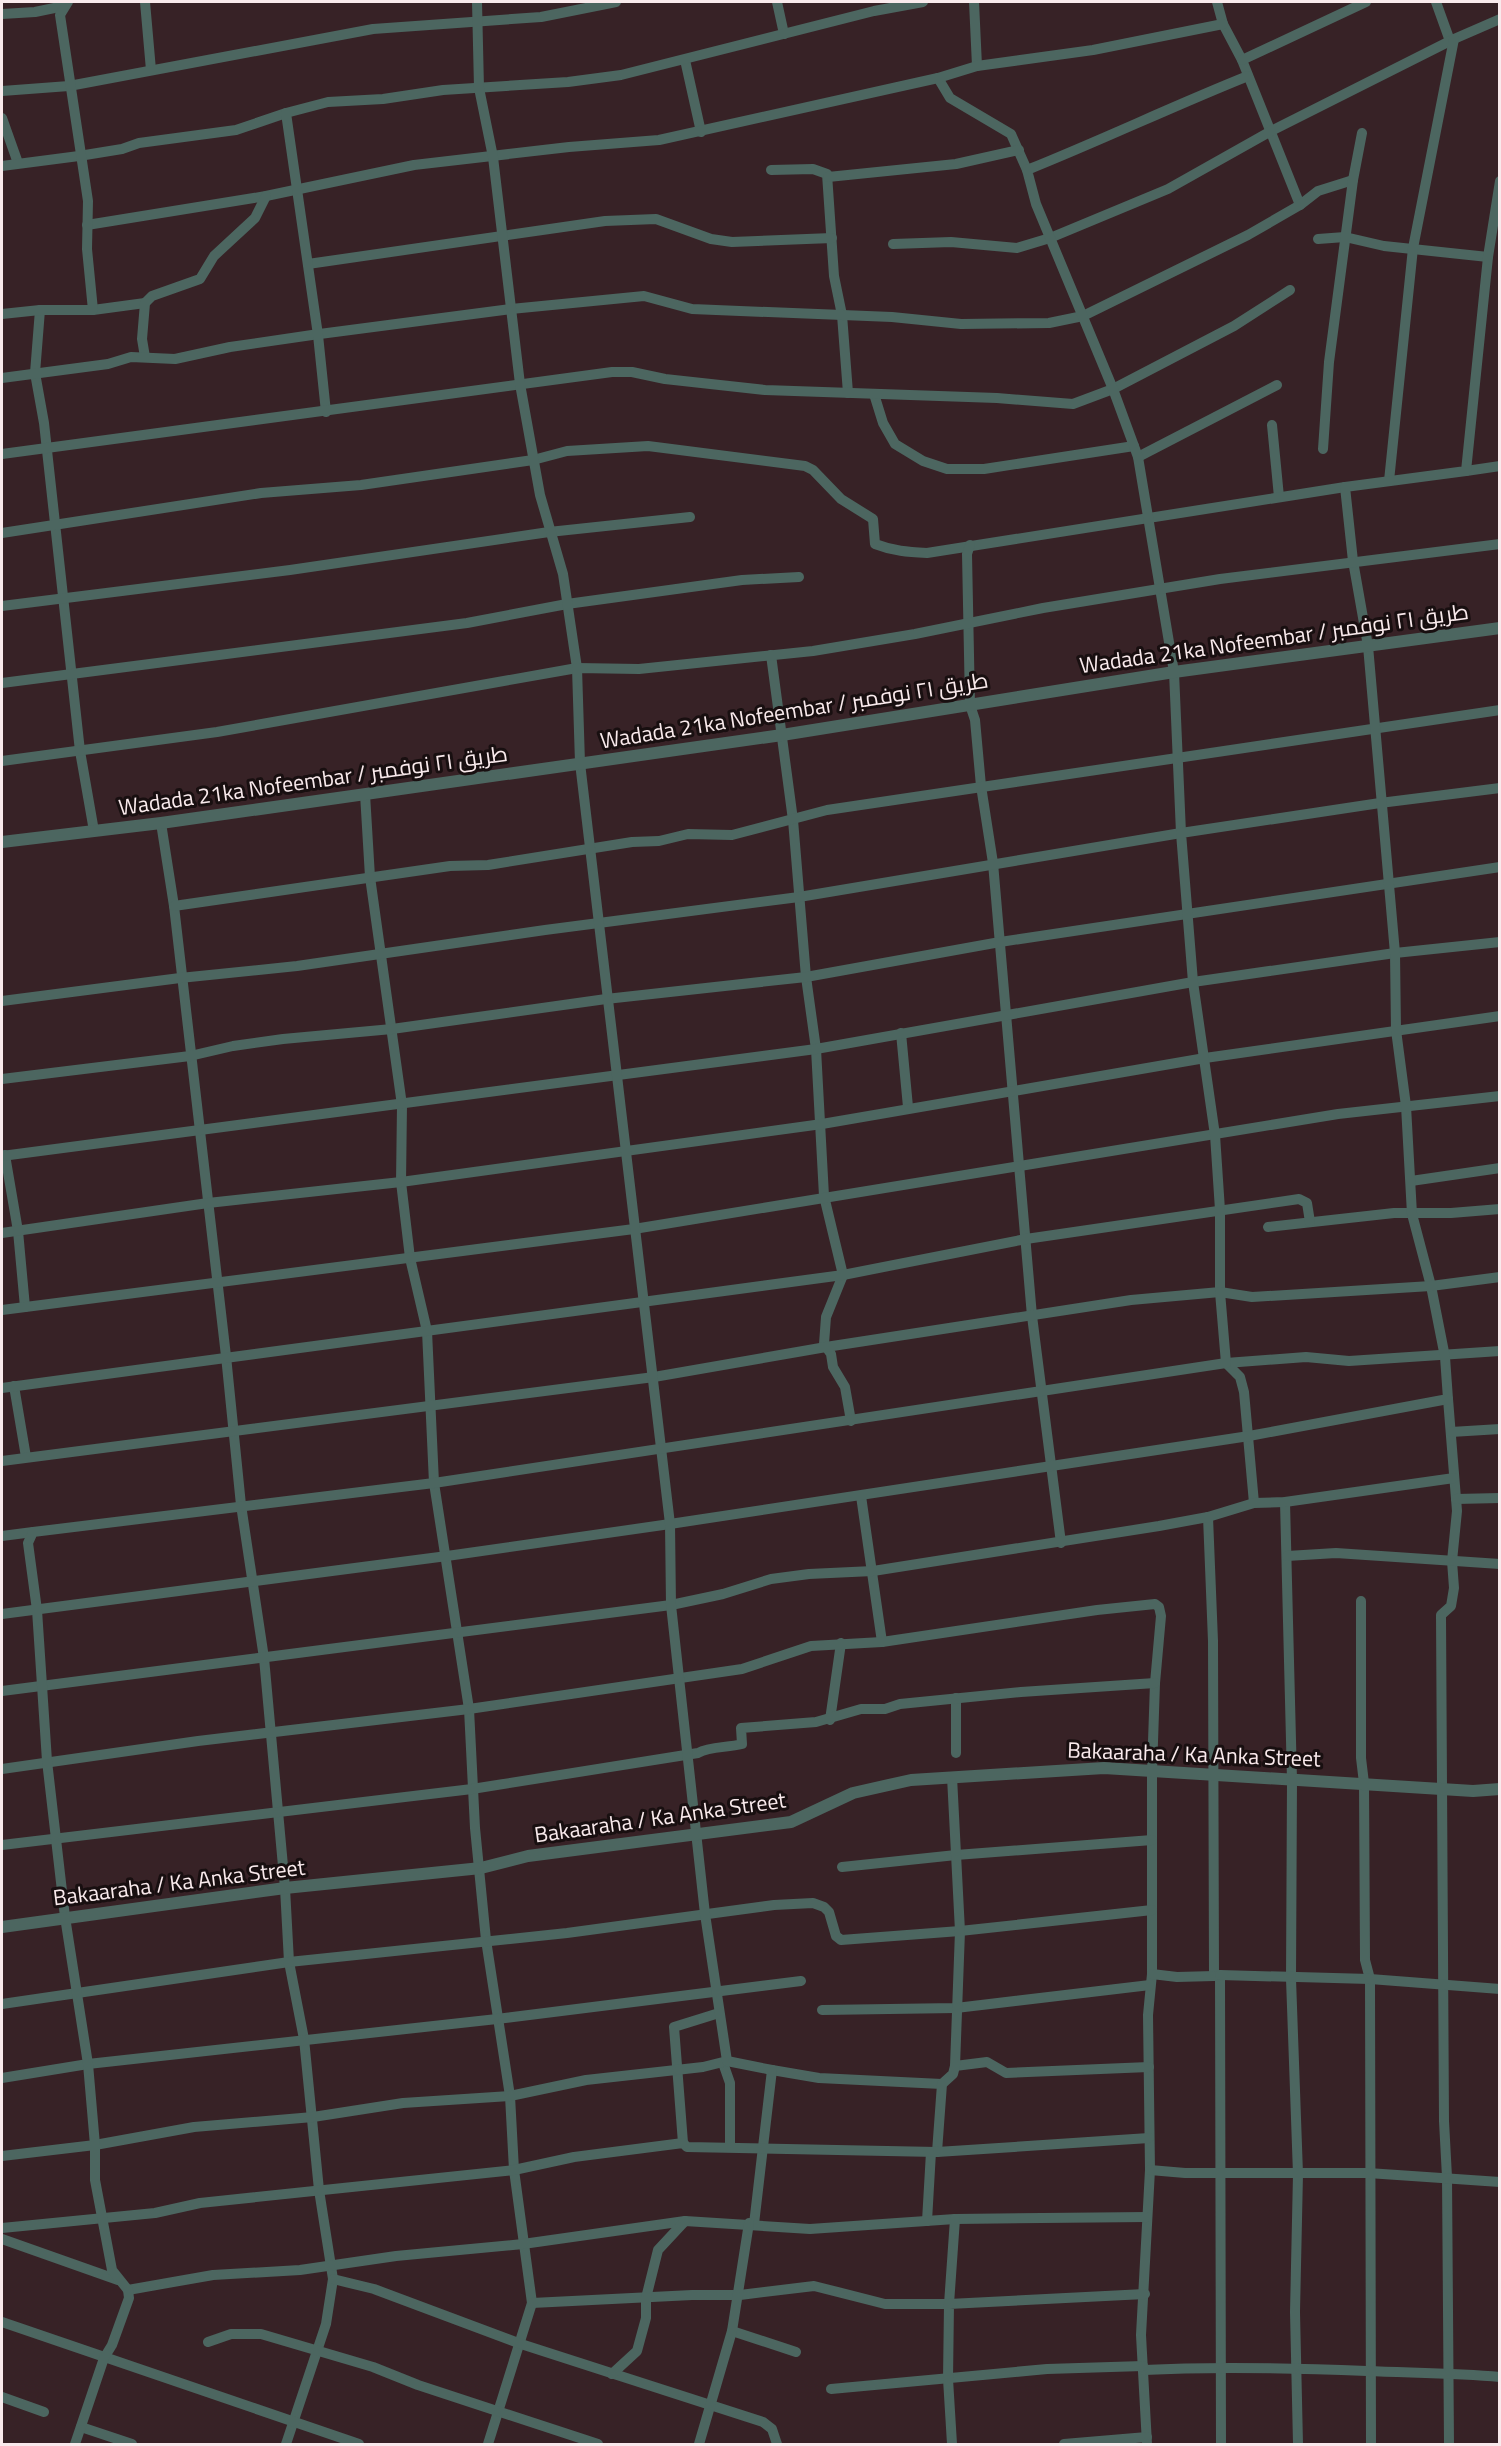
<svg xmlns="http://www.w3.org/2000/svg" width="1501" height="2446" viewBox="0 0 1501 2446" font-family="'Titillium Web',Cairo,sans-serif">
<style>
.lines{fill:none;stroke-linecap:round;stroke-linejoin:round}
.minor{stroke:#4c6660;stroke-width:10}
.tertiary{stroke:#4c6660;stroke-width:12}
.labels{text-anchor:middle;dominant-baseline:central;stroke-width:6;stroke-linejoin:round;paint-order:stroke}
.street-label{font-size:22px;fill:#f9eaec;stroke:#180f10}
</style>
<rect width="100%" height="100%" fill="#372226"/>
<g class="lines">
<g class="minor">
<path d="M145,2L151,70"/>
<path d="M777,2L784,34"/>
<path d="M974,2L977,66"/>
<path d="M1217,2L1223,24L1242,60L1300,205"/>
<path d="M1436,2L1450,41"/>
<path d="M2,14L35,12L64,6"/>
<path d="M685,60L701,132"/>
<path d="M1242,60L1366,2"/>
<path d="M938,78L950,98L1011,134L1027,170"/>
<path d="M2,91L69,86L373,29L541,17L616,2"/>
<path d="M2,118L18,163"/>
<path d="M2,166L79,156L122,149L139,143L236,130L286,113"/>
<path d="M771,170L813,169L827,174L834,276L842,315L848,393"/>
<path d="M828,177L956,164L1019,150"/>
<path d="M87,225L266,196L414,165L569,147L659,140L938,78L977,66L1093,50L1223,24"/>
<path d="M1318,239L1345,237L1384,246L1488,257"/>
<path d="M893,244L951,242L1017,248L1050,238L1168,189L1271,131L1454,39L1500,19"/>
<path d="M308,264L605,221L656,219L711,239L732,242L832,238"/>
<path d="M40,310L35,373L44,423L80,751L94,831"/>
<path d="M93,310L145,303"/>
<path d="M2,314L40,310H93L87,249L88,201L60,15L68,2"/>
<path d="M145,357L142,339L145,303L152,296L200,279L214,256L255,218L266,196"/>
<path d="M2,378L108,364L131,357L175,359L230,347L312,335L511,309L644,296L692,309L892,317L961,324L1049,323L1083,316L1248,235L1300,205L1318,191L1353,180"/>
<path d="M874,394L883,423L895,444L923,461L947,469H984L1134,446"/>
<path d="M326,412L318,335L286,113L328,102L383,99L443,90L568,82L621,75L874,11L923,2"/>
<path d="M1272,425L1279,497"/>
<path d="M1323,449L1329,362L1353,180L1362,133"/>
<path d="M2,454L612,372H632L665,379L765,390L997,398L1073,404L1113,389L1234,326L1290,290"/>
<path d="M1138,457L1277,385"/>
<path d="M1466,471L1500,466"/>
<path d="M1389,481L1413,248L1454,39"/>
<path d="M2,533L261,493L361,485L533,460L567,451L648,446L805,466L813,470L841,499L873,519L875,544C893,551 908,552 927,553L1345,487"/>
<path d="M970,545L967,554L970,705L975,720L981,786L993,863L1032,1316L1061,1543"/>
<path d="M2,606L290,570L549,532L690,517"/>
<path d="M771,655L793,820L806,977L816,1049L824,1196L843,1275L826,1317L824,1344L831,1354L833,1367L845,1387L851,1421"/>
<path d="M2,683L467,623L567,604L742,580L799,577"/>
<path d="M2,761L217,732L577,668L563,574L540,495L520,384L493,157L479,88L477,2"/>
<path d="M365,794L370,877L402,1105L401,1182L410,1258L427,1331L434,1483L469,1709L475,1828L486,1940L510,2096L514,2170L532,2303L488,2444"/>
<path d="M161,823L174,906L226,1356L241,1505L264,1658L285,1888L289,1962L304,2039L319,2190L333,2279L326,2324L286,2444"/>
<path d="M174,906L450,866L488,865L632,842L659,841L688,834L732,835L827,810L1500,710"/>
<path d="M2,1001L180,978L297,966L545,930L799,897L1181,833L1174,672L1138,457L1113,389L1036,204L1027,170C1102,140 1173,106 1248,76"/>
<path d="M901,1033L908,1107"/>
<path d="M2,1079L190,1056L233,1046L283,1039L392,1029L606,999L806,977L1000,942L1500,867"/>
<path d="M5,1155L18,1231L25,1307"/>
<path d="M2,1156L816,1049L1193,982L1395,953L1500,942"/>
<path d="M1411,1181L1500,1168"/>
<path d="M1268,1227L1394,1213H1451L1500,1209"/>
<path d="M2,1233L208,1203L401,1182L822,1124L1205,1058L1500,1016"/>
<path d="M2,1310L634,1229L1338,1114L1500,1096"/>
<path d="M1226,1363L1306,1357L1349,1361L1500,1351"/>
<path d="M1226,1363L1240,1377L1244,1392L1254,1503"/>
<path d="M14,1386L26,1457"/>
<path d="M2,1388L843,1275L1026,1239L1299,1199L1307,1203L1310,1222"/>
<path d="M1448,1399L1457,1511L1452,1561L1454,1588L1451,1606L1441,1615L1444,2121L1447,2177L1449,2444"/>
<path d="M1451,1432L1500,1429"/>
<path d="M2,1461L654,1377L826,1347L1131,1300L1220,1292V1210L1215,1135L1193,982L1181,833L1380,803L1500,788"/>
<path d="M861,1496L882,1642"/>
<path d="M1456,1499L1500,1498"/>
<path d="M1285,1502L1292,1780L1291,1979L1298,2174L1295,2312L1298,2444"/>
<path d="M1208,1517L1213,1641L1214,1976L1220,1975L1221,2444"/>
<path d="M2,1536L33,1532"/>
<path d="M1287,1556L1336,1553L1500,1564"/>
<path d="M1361,1601V1758L1364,1783L1365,1960L1370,1979L1371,2444"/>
<path d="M2,1614L447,1556L670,1524L1249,1436L1448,1399L1445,1357L1431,1286L1412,1214L1406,1106L1396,1030L1395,953L1368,646L1353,561L1345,487L1466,471L1488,257L1500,181"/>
<path d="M2,1691L671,1605L723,1594L771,1579L809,1574L873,1571L1159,1526L1208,1517L1254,1503L1285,1502L1454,1478"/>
<path d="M956,1698V1753"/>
<path d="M830,1720L841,1643"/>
<path d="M2,1769L198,1741L469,1709L742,1669L811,1646L882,1642L1097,1610L1155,1604L1159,1607L1161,1616L1155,1683L1152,1771V1974L1148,2015L1150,2170L1141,2335L1147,2444"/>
<path d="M2,1845L472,1789L698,1753C710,1746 727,1748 742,1744L741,1728L816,1722L861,1709H885L900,1704L1021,1692L1155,1683"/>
<path d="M842,1867L956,1855L1152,1840"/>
<path d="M1152,1974L1177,1977L1214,1976"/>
<path d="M1220,1975L1370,1979L1500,1989"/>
<path d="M2,2004L289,1962L567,1933L774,1905L813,1903L824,1907L829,1912L836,1936L841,1940L960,1931L1152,1910"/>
<path d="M822,2010L956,2008L1150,1985"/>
<path d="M723,2063L730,2083V2147"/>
<path d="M955,2066L987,2062L1006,2073L1149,2067"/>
<path d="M772,2070L819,2078L942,2084"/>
<path d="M2,2078L88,2064L497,2019L801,1981"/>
<path d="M683,2143L674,2027L719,2013"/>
<path d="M937,2152L942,2084L953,2074L955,2066L960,1931L952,1777"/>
<path d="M2,2156L95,2145L194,2127L313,2117L403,2103L510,2096L586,2080L703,2067L727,2061"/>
<path d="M1150,2170L1185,2173H1368L1500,2182"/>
<path d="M927,2221L931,2152"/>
<path d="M754,2224L772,2070L727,2061L705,1914L671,1605L670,1524L580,763L577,668L639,669L813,651L915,634L1043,608L1220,579L1500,544"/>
<path d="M2,2228L155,2213L200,2203L514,2170L574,2157L683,2143L687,2147L937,2152L1149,2138"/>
<path d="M2,2239L118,2280"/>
<path d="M333,2279L374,2289L521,2344L763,2422L772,2429L777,2444"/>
<path d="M128,2290L213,2275L300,2270L396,2256L523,2244L685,2221L810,2229L955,2219L1147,2217"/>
<path d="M532,2303L692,2295H740L814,2286L885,2304H949L955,2219"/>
<path d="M2,2322L359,2444"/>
<path d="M732,2331L796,2352"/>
<path d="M208,2342L231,2334H261L373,2367L418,2385L598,2444"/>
<path d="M1144,2370C1219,2366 1292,2368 1367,2371C1412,2373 1455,2373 1500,2377"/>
<path d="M612,2374L637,2351L646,2318V2298L658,2250L685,2221"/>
<path d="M831,2389L1047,2369L1143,2366"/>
<path d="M2,2397L44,2412"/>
<path d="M81,2427L132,2444"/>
<path d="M75,2444L104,2358L112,2345L129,2298L128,2290L112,2270L95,2180V2145L88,2064L65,1917L47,1761L37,1610L28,1543L33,1532L434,1483L1226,1363L1220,1292L1252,1297L1431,1286L1500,1277"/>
<path d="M699,2444L732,2331L749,2223"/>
<path d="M952,2444L948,2379L949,2304L1145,2294"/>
<path d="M1064,2444L1147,2437"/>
</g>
<g class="tertiary">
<path d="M2,842L161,823L782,735L1174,672L1500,628"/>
<path d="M2,1927L285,1888L481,1868L528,1856L791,1822L853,1793L911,1780L1104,1768L1473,1791L1500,1789"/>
</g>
</g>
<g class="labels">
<g class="street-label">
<text transform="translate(1274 638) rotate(-8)">Wadada 21ka Nofeembar / طريق ٢١ نوفمبر</text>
<text transform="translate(794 710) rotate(-9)">Wadada 21ka Nofeembar / طريق ٢١ نوفمبر</text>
<text transform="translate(313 780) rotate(-8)">Wadada 21ka Nofeembar / طريق ٢١ نوفمبر</text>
<text transform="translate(1194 1754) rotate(2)">Bakaaraha / Ka Anka Street</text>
<text transform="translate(660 1817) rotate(-8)">Bakaaraha / Ka Anka Street</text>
<text transform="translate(179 1882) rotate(-7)">Bakaaraha / Ka Anka Street</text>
</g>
</g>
<rect width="1501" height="2446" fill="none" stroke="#f9eaec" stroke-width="6"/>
</svg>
